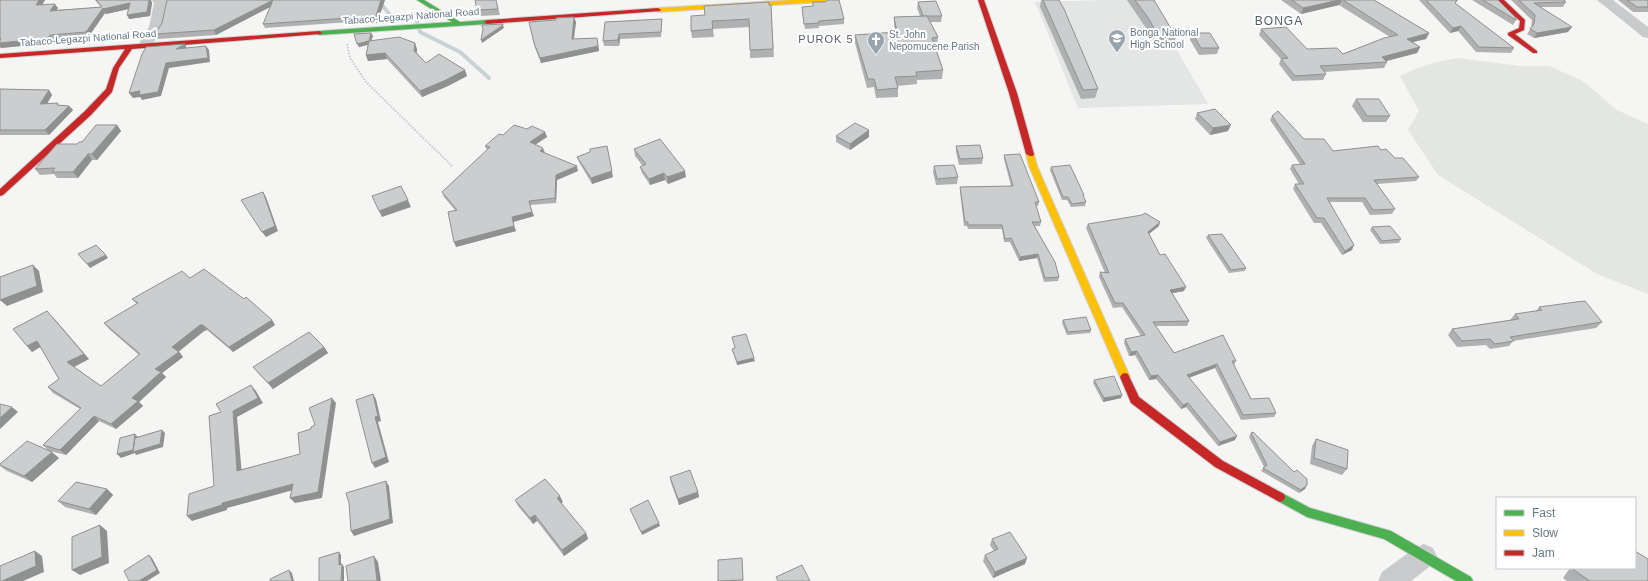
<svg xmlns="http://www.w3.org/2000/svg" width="1648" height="581" viewBox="0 0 1648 581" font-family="Arial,sans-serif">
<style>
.built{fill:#e4e5e5}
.green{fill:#e4e7e1}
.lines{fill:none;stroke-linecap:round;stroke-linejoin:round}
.stream{stroke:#c9d2d4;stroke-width:4}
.fast-casing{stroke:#d1d2d3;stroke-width:2}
.slow-casing{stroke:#d1d2d3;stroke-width:2}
.jam-casing{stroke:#d1d2d3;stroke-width:2}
.path{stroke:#c7c8c9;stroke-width:2;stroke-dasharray:1.5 1.5;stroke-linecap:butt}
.street{fill:#c9cacb;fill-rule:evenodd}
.fast{fill:#4caf50;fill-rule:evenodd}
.slow{fill:#ffc107;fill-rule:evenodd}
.jam{fill:#c62828;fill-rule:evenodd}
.wall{fill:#afb0b1}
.shaded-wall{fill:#8f9090}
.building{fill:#cccdce;stroke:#8f9090}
.labels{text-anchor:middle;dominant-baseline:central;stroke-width:4;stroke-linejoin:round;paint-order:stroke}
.far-street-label{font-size:10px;fill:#667783;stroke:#fff}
.far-poi-label{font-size:10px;fill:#667783;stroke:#fff;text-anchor:start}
.far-neighbourhood-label{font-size:11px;letter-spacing:1px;fill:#546068;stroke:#fff}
.far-quarter-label{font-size:12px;letter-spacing:1px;fill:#546068;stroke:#fff}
</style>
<rect width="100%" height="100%" fill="#f5f5f4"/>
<path class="built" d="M1106,0H1148L1208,104L1078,108L1035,2Z"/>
<path class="green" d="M1457,58L1521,66H1549L1583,81L1617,110L1648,124V294L1597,274L1438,175L1408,130L1419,111L1400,76C1419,66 1436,62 1457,58Z"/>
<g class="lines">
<path class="stream" d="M371,0L380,3L392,17L416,18L420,32L460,52L489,78"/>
<g class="fast-casing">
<g id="fast">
<path d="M417,0H424L460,22L487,20L490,22L487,24L319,35L316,33L319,31L452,22Z"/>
<path d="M1280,492L1310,508L1391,531L1471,577L1473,581H1456L1384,539L1307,517L1276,500L1275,497L1276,494Z"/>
</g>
</g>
<g class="slow-casing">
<g id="slow">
<path d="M792,0H827L824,2L658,12L655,10L658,8Z"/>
<path d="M1027,152H1030L1034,154L1037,166L1130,377L1128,380L1125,381L1122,380L1120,377L1029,166L1026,154Z"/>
</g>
</g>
<g class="jam-casing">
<g id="jam">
<path d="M978,0H984L1017,93L1034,154L1033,156H1030L1026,154L1009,93Z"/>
<path d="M1497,0H1504L1525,20L1524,30L1515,34L1537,51V53H1533L1508,35V33L1519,28L1520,21Z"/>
<path d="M658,8L661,10L660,11L487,24L484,22L487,20Z"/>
<path d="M319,31L322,33L321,34L132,49L119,68L112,92L91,115L3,195L0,196V189L85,111L106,89L113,68L125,49L0,58V54Z"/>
<path d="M1125,373L1128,374L1139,397L1223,461L1284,494L1285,497L1284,500L1280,502L1276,500L1215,467L1131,403L1120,377L1122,374Z"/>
</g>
</g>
<path class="path" d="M347,44L350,58L366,82L452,166"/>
<g class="street">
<path d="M152,0H166L168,3L163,27L150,48L145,49L140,48L138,45L149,27L154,3Z"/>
<path d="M1597,0H1613L1648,27V38L1643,37Z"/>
<path d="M1424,544L1433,548L1437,556L1433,564L1411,581H1378L1382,572L1415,548Z"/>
</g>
<use href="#fast" class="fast"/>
<use href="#slow" class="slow"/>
<use href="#jam" class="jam"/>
</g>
<g class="wall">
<path d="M0,0H45L42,5L58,8L56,10L101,7L95,0H151L152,3L150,16L129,19V9L106,14L105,13L89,36L53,40L51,43L1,48Z"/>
<path d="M167,0H385L377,23L351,25L350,22L265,28L263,24L270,7L216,35L158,39L155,34L162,23Z"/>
<path d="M475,0H496L500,15L479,16Z"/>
<path d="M1041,0H1059L1098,89L1095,98L1081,99L1040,7Z"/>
<path d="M1127,0H1154L1176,37L1173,46L1156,47L1146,28Z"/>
<path d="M1281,0H1374L1429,33L1426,39L1413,42L1420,47L1417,53L1386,61L1387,62L1384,68L1324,72L1326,74L1323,80L1292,81L1279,64L1281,59L1259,35L1261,29L1307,49L1343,54L1390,37L1339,5L1301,14Z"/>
<path d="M1416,0H1458L1455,4L1514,48L1511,53L1476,52L1458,31L1450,33L1419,0Z"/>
<path d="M1472,0H1498L1516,20L1513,25Z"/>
<path d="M1511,0H1564L1566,2L1563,7H1541L1568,32L1534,38L1527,34L1531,28L1532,20Z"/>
<path d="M1618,0H1648V12H1633Z"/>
<path d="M813,2L844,19V24L819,26V28L805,29L802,11V7L813,6Z"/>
<path d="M918,2L942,16L941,22H930L938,37L937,46H935L943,70L942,79L917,80V84L897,86L898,88V97L876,98L874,87L867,88L855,43V35L895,32L894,25V17L920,16L917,8Z"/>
<path d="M771,5L774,57L750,58V27L713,29L714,37L692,38L691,31L705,15Z"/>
<path d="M662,19V24L661,37L620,39L619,46H604L603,41L605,22Z"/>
<path d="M529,22H576L574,39L597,38L599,51L541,63L535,48Z"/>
<path d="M371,33L373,36L371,41L417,49V53L426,63L467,76L448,86L422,97L387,59L368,61L366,55L368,45L359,47Z"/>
<path d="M1192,33L1219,48L1217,54L1199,55L1190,40Z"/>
<path d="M0,89L49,90L52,95L47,104L69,106L73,110L49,135H0Z"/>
<path d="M1356,99L1390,116L1386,122H1363L1352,106Z"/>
<path d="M1197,113L1228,131L1210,135L1195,119Z"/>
<path d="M1272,116L1304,139L1333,151L1381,150L1395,158L1419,177L1416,181L1377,184L1395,209L1392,214L1370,215L1362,202H1330L1352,250L1342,255L1321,223H1314L1293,189L1295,184H1299L1290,169L1292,165L1300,164L1270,120Z"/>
<path d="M117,125L121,131L97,160H92L78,178H57L54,174L40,175L35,169L77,144Z"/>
<path d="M527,129L545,132L547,137L535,144L545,153L578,171L557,180L556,203L530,205L534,216L513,222L516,231L456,247L455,210L444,197L442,192L487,150L485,146Z"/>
<path d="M836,136L869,137L850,150L836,142Z"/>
<path d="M956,146L983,158L982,164L959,165L956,152Z"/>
<path d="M634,149L686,177L668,184L665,180L650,185L642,173L640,167L643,166L635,156Z"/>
<path d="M1004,155L1039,202L1038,206H1036L1041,222L1040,226H1035L1059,277L1058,281L1044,282L1037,258L1019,261L1010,242H1004L1002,229H968L967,226H964L960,191V187L1011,186L1004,159Z"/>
<path d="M577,157L613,177L592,184L579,162Z"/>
<path d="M934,166L958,177L957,184L936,185L933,172Z"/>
<path d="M1051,167L1084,195L1083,197L1086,202L1085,206L1071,207L1067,200H1062L1050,170Z"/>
<path d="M1088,224L1159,226L1149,234L1160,255L1184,291L1172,293L1189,321L1187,326H1156L1174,353L1236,361L1234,365L1251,399L1276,413L1274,417L1241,420L1215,368L1189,378L1235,440L1218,446L1186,407L1181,409L1156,379L1149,380L1135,355L1129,356L1124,343L1125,339L1141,336L1122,307L1113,308L1099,277L1100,272L1105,273L1086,228Z"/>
<path d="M1372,227L1401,239L1399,243L1380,244L1370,230Z"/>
<path d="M1208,235L1246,268L1245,271L1229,273L1206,238Z"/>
<path d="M190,278L272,320L275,325L233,352L207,330L204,331L179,351L183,357L162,373L166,377L139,402L143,406L116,429L99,421L66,455L49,451L43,445L80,409L53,393L48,387L59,379L40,347L32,352L27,346L13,329L89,359L74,367L101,386L139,355L109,329L104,323L137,304L132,299Z"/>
<path d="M1539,307L1602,322L1596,328L1513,341L1509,346L1490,349L1486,345L1457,347L1448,335L1452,329L1510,320L1515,314L1536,311Z"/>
<path d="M1063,320L1091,330L1090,333L1067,335L1062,323Z"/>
<path d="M732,337L755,361L737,365L733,352L732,349L735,348Z"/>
<path d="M324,347L328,353L273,389L258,373L253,367Z"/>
<path d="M1094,380L1122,395L1121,398L1103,402L1093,383Z"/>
<path d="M1251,433L1305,489L1299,493L1261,471L1264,467L1249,437Z"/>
<path d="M1316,439L1347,469L1342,475L1310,464L1312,446Z"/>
<path d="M59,458L32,482L7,471L0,466Z"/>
<path d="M670,477L698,492L699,497L679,505L671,483Z"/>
<path d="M107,489L113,495L96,515L65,507L58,501Z"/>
<path d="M515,500L563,502L561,503L586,533L588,539L564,556L537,521L533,524L518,506Z"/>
<path d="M992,539L1025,564L993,578L983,561L985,555L994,551L990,545Z"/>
<path d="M742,558L743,581H718Z"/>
<path d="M1570,568H1635L1648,581H1567L1563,578Z"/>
</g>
<g class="shaded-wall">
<path d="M39,0H45L39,10L36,5Z"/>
<path d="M149,0H151L152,3L150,16L129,19L127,15Z"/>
<path d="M273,0L276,4L216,35L214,30Z"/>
<path d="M381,0H385L377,23L375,19Z"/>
<path d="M1339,0H1342L1339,5L1301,14L1303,8Z"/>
<path d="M130,3L133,8L106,14L103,9Z"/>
<path d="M55,4L58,8L53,15L50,11Z"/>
<path d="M103,8L105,13L89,36L86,32Z"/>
<path d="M574,17L576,22L573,44L572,39Z"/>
<path d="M503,25L504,28L482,43L481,40Z"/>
<path d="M1461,26L1458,31L1450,33L1453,28Z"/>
<path d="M1572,27L1568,32L1534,38L1537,33Z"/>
<path d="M371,33L373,36L370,44L359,47L357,44Z"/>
<path d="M1429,33L1426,39L1404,44L1407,39Z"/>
<path d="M619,34L620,39L619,46L618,40Z"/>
<path d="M50,35L53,40L51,43L1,48L0,47V39Z"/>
<path d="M597,38L599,51L541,63L540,58Z"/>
<path d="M415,43L417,49L416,56L414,51Z"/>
<path d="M185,44L187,49H176Z"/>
<path d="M206,46L209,50L210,62L169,68L161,96L142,100L140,97L133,98L129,93L166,63Z"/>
<path d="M1420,47L1417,53L1379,63L1382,57Z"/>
<path d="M385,53L387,59L368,61L366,55Z"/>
<path d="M465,70L467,76L448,86L422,97L420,91Z"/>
<path d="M49,90L52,95L44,109L40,104Z"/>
<path d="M69,106L73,110L49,135L45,130Z"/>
<path d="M117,125L121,131L97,160L92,154Z"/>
<path d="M1231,125L1228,131L1210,135L1213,128Z"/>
<path d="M869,130V137L850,150V144Z"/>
<path d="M545,132L547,137L532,147L530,142Z"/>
<path d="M607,146L613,177L592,184L591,178Z"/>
<path d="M543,148L545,153L540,151Z"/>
<path d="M88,154L92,160L78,178L73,172Z"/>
<path d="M577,166L578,171L557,180L556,203L555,198L556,175Z"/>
<path d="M685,171L686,177L668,184L667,177Z"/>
<path d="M664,173L665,180L650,185L649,179Z"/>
<path d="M263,192L266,197L278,231L266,237L262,232Z"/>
<path d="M408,200L411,207L382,217L379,211Z"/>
<path d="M532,212L534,216L513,222L512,217Z"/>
<path d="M1160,222L1159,226L1146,236L1148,232Z"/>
<path d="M514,226L516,231L456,247L454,242Z"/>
<path d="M1354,245L1352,250L1342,255L1345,251Z"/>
<path d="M1038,254L1037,258L1019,261L1020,257Z"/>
<path d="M106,255L108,258L90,268L87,264Z"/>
<path d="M33,265L39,271L43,292L7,306L0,300Z"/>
<path d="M1186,287L1184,291L1168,294L1170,290Z"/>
<path d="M52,316L89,359L72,368L67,362Z"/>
<path d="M272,320L275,325L233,352L229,347Z"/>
<path d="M200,325H203L207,330L204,331L177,353L172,347Z"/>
<path d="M37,341L42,346L32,352L27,346Z"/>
<path d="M324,347L328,353L273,389L268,383Z"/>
<path d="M1137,351L1135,355L1129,356L1131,352Z"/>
<path d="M179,352L183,357L162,373L166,377L139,402L143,406L116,429L111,424L155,369Z"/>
<path d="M754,358L755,361L737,365V362Z"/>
<path d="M1217,364L1215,368L1185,379L1187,375Z"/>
<path d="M1158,375L1156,379L1149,380L1151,376Z"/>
<path d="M251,385L256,391L263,403L237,417L242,476L237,471L233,411Z"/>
<path d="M373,394L376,399L381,421L378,422L389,462L375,468L372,463Z"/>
<path d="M1122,395L1121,398L1103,402L1104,398Z"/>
<path d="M332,398L336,403L322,498L295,503L290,498Z"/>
<path d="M1188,403L1186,407L1181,409L1183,405Z"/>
<path d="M12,407L18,412L0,429V418Z"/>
<path d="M94,416L99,421L66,455L60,450Z"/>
<path d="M162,430L165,433L163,447L136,455L135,453L121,458L117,454L135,434L138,437Z"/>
<path d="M1237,436L1235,440L1218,446L1220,442Z"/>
<path d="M52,452L59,458L32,482L24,476Z"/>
<path d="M386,481L389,486L393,523L354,536L351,531Z"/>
<path d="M293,484L297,489L227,508V510L192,521L187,516L222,503Z"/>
<path d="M1307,485L1305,489L1299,493L1301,490Z"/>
<path d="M107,489L113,495L96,515L89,509Z"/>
<path d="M698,492L699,497L679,505L678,499Z"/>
<path d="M560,496L563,502L560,504L557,498Z"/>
<path d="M535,515L537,521L533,524L530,518Z"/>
<path d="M659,523L660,526L642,535L641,532Z"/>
<path d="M100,525L107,531L109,563L80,575L72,570Z"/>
<path d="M586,533L588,539L564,556L562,550Z"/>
<path d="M35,551L42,556L44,572L23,581H2Z"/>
<path d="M339,552L341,555V567L339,565Z"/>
<path d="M149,555L152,558L160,573L147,581H139Z"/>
<path d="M374,556L378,562L381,581H377Z"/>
<path d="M1027,558L1025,564L993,578L995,572Z"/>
<path d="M342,564L344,567V581H341Z"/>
<path d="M289,570L292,573L294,581H292Z"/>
</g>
<g class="building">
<path d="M0,0H39L36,5L55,4L50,11L102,7L96,0H149L147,12L127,15L130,3L103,9V8L86,32L50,35L48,38L0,43V40L1,38L0,39Z"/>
<path d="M167,0H273L214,30L155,34L162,23Z"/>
<path d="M273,0H381L375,19L349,21L348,18L263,24Z"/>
<path d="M475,0H496L498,9L477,10Z"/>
<path d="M828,0H839L844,19L819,21V23L804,24L802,7L813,6V2H825Z"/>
<path d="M1043,0H1059L1064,9L1098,89L1083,90Z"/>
<path d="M1135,0H1154L1176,37L1159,38L1149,19Z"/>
<path d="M1292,0H1339L1303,8Z"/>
<path d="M1343,0H1374L1429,33L1407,39L1420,47L1382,57L1387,62L1320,66L1326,74L1295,76L1281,59L1288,58L1261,29L1286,27L1307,49L1337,48L1343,54L1384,38L1398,35Z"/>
<path d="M1426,0H1457L1455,3L1514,48L1479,47L1461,26L1453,28Z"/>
<path d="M1483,0H1498L1516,18V20Z"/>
<path d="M1519,0H1564L1566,2L1534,3L1572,27L1537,33L1530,29L1534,24L1535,15Z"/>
<path d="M1627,0H1648V7H1637Z"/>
<path d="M936,1L942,16H923L918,2Z"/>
<path d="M769,2V5H771L773,49L750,50L749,19L712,21L713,29L691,31V16L705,15L704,6Z"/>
<path d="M927,16L938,37L932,38L943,70L916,72L917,76L895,77L898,88L877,90L874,79H868L855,35L897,32L894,17Z"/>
<path d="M574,17L572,39L597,38L598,46L540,58L534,43L529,22L556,20V18Z"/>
<path d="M662,19L661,32L619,34L618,40L603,41L605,22Z"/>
<path d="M503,24V25L481,40L483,29L482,25Z"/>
<path d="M371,33L369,41L357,44L354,34Z"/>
<path d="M1192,33H1210L1219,48H1201Z"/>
<path d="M399,37L415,43L414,51L426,63L439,54L465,70L446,80L420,91L385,53L366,55L369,41Z"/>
<path d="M185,44L176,49L206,46L208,58L166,63L158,92L139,95L140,91L129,93L142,54L146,47Z"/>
<path d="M0,89L49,90L40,104L58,103L57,105L69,106L45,130H0Z"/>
<path d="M1356,99H1379L1390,116H1367Z"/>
<path d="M1215,109L1231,125L1213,128L1197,113Z"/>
<path d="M1278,111L1304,139H1324L1333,151L1378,146L1381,150L1386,149L1395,158H1403L1419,177L1374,180L1395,209L1373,210L1365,198H1327L1354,245L1345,251L1324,218H1317L1295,184H1304L1292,165L1305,164L1272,116Z"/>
<path d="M855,123L869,130L850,144L836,136Z"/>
<path d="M96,125H117L92,154H88L73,172H52L55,168L35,169L57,144H77L79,142H82Z"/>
<path d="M514,125L527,129L532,126L545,132L530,142L543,148L540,151L577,166L556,175L555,198L529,201L532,212L512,217L514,226L454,242L448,212L457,210L442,192L490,147L485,146L499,134L503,135Z"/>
<path d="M660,139L685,171L667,177L664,173L649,179L640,167L646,164L634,149Z"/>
<path d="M980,145L983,158L960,159L956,146Z"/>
<path d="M607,146L612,171L591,178L577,157L590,152V149Z"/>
<path d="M1020,154L1039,202H1035L1041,222H1032L1055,262L1059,277L1045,278L1038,254L1020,257L1011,238L1005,239L1002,225H968V222H965L960,187L1013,186L1004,155Z"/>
<path d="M954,165L958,177L937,179L934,166Z"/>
<path d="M1070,165L1084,195H1083L1086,202L1072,204L1068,197H1063L1051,167Z"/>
<path d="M401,186L408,200L379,211L372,196Z"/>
<path d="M263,192L275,226L262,232L241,200Z"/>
<path d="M1145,213L1160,222L1148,232L1160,255L1165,254L1186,287L1170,290L1189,321L1153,322L1174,353L1223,335L1236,361H1232L1251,399L1269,398L1276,413L1243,415L1217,364L1187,375L1237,436L1220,442L1188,403L1183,405L1158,375L1151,376L1137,351L1131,352L1125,339L1145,335L1123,303H1115L1100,272L1109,273L1088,224L1142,215Z"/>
<path d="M1390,226L1401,239L1382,241L1372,227Z"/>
<path d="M1222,234L1246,268L1231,270L1208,235Z"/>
<path d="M96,245L106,255L87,264L78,254Z"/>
<path d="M33,265L37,286L0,300V277Z"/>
<path d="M204,269L244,299L246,297L272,320L229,347L203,325H200L172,347L179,352L155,369L161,372L132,398L138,401L111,424L94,416L60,450L43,445L81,408L48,387L59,379L37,341L27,346L13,329L47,311L84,354L67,362L101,386L140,354L104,323L138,303L132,299L182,271L190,278Z"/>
<path d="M1585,301L1602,322L1510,337L1514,341L1495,344L1490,339L1462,341L1452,329L1519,319L1515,314L1542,310L1539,307L1576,302Z"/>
<path d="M1086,317L1091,330L1068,332L1063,320Z"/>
<path d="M309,332L324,347L268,383L253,367Z"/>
<path d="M746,334L754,358L737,362L732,349L735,348L732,337Z"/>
<path d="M1114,376L1122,395L1104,398L1094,380Z"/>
<path d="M251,385L258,398L233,411L237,471L300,454L298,433L311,429V427L315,425L309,408L332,398L318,492L290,498L293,484L222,503V505L187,516L189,494L214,486L209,416L221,412L216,404Z"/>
<path d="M373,394L378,416L375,417L386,457L372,463L356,400Z"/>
<path d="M0,404L12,407L0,418Z"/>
<path d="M162,430L160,444L133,452L135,438Z"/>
<path d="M1253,432L1294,472L1297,470L1307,479V485L1301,490L1263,468L1267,465L1251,433Z"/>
<path d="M135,434L133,450L117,454L120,438Z"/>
<path d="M1316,439L1348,450L1347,469L1314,458Z"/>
<path d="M27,441L52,452L24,476L0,465V464Z"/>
<path d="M690,470L698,492L678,499L670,477Z"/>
<path d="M545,479L560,496L557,498L586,533L562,550L535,515L530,518L515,500Z"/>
<path d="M386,481L390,519L351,531L349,503L346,493Z"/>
<path d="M76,482L107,489L89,509L58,501Z"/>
<path d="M648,500L659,523L641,532L630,509Z"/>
<path d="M100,525L102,557L72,570V537Z"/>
<path d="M1010,532L1027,558L995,572L985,555L998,549L992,539Z"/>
<path d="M35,551L36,566L2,581H0V566Z"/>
<path d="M1635,551L1648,559V581H1590L1574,570L1575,568H1635Z"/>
<path d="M339,552V565L342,564L341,581H319V558Z"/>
<path d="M149,555L157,570L139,581H129L124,571Z"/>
<path d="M374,556L377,581H348L346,566Z"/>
<path d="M742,558L743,580L718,581V560Z"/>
<path d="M802,565L810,581H778L776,577Z"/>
<path d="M289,570L292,581H270V579Z"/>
</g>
<defs>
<g id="school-pin" transform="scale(0.9)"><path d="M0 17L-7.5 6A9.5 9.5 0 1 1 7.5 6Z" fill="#98a3ab" stroke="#fff"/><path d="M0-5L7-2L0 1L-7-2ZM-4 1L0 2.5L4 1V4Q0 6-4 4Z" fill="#fff"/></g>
<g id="church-pin" transform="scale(0.9)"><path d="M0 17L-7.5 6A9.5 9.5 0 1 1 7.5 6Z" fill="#98a3ab" stroke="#fff"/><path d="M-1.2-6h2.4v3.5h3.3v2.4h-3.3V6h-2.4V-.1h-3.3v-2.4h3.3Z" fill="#fff"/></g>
</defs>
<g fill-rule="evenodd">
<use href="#school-pin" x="1117" y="38"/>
<use href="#church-pin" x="876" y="40"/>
</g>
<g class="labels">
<g class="far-street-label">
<text transform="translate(411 16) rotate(-4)">Tabaco-Legazpi National Road</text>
<text transform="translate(88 38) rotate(-4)">Tabaco-Legazpi National Road</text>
</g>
<g class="far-poi-label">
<text x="1130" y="32">Bonga National<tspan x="1130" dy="12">High School</tspan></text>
<text x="889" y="34">St. John<tspan x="889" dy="12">Nepomucene Parish</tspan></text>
</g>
<g class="far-neighbourhood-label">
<text x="826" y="39">PUROK 5</text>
</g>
<g class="far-quarter-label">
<text x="1279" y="21">BONGA</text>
</g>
</g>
<rect x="1496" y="497" width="140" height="72" fill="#ffffff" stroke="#c2c9cd"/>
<rect x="1504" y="510" width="20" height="6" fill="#4caf50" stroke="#c2c9cd"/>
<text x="1532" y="517" font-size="12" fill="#667783">Fast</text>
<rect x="1504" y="530" width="20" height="6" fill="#ffc107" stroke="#c2c9cd"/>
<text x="1532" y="537" font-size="12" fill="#667783">Slow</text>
<rect x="1504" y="550" width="20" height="6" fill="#c62828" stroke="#c2c9cd"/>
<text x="1532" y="557" font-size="12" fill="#667783">Jam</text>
</svg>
